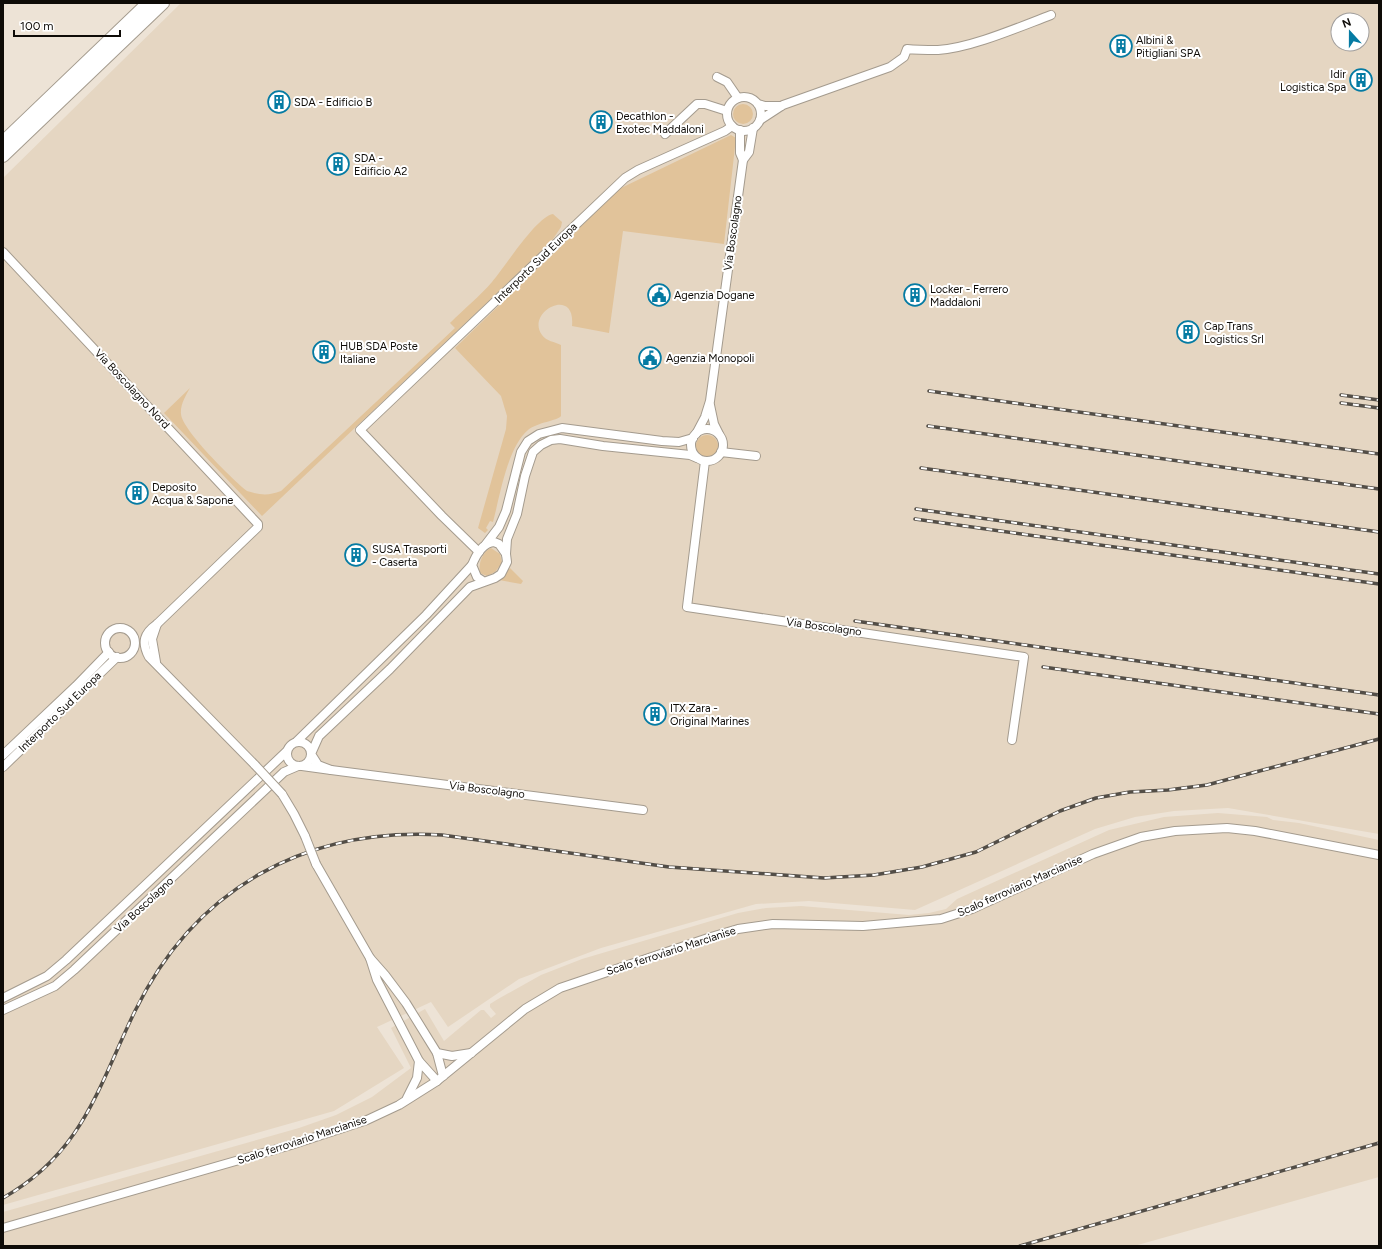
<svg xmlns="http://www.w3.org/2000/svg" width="1382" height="1249" viewBox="0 0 1382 1249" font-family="Figtree,sans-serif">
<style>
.built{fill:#e5d6c2;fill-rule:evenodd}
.green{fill:#e1c39a}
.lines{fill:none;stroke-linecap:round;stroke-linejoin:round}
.street-casing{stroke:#a49b8e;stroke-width:10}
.secondary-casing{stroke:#a49b8e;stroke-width:14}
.street{stroke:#fff;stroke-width:8}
.secondary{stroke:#fff;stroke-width:12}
.rail-casing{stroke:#534e47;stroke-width:3.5}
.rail{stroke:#fff;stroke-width:2;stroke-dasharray:6;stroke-linecap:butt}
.street-bridge-casing{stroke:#a49b8e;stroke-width:10;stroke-linecap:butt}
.street-bridge{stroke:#fff;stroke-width:8}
.labels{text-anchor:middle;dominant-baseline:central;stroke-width:4;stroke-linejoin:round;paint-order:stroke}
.poi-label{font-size:11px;fill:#0e0b07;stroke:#fff;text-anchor:start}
.street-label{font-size:11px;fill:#0e0b07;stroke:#fff}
</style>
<rect width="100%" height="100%" fill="#ede3d6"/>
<g class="built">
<path d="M181,3H1379V834L1228,808L1174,811L1135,817L1095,829L915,910L809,901L756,904L601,948L519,979L448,1027L431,1002L377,1027L404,1068L334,1111L3,1205V178ZM1338,20H1362V44H1338Z"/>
<path d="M1218,813L1267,817L1273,820L1299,823L1379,840V1177L1134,1246H3V1212L299,1128L336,1115L372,1097L411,1068L391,1028L425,1009L444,1041L481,1010H484L491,1018L496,1014L490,1007V1004L498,999L541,975L582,959L738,913L766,908L801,906L909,915L929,913L946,909L957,899L1109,830L1164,817Z"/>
</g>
<g class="green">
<circle cx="743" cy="114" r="10"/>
<path d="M731,135L736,138L724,244L623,231L609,333L572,326C576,285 525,312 542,335C546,341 555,342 561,345V416C557,421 538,422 528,430C507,448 500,496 493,522L490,521L486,528L488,530L485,533L478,528L506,429L507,416L501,396L455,348L619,189Z"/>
<path d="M553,214L562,222L561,227L551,242L262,516L164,413L190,388C186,395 180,405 181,414C182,430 233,480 247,491C260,495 268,496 281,491L455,328L450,323C464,309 480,296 492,282C505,267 536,217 553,214Z"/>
<circle cx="707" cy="446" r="11"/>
<path d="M491,548L500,554L502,563L495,572L487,576L480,573C478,564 482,552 491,548Z"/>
<path d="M510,568L523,581L521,584L499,580Z"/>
</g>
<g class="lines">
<g class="street-casing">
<g id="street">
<path d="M717,77L727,82L738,98"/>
<circle cx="744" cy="114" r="17"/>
<path d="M758,104L765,106H781"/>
<path d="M760,120L783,105L890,67L904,57L907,49C917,50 928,50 938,50C971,48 1019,27 1051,15"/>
<path d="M665,134L697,104H705L727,111"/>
<path d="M743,160L749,152L753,128"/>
<path d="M3,252L258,524V527L157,624C144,633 141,642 149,657L255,765"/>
<path d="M710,405L714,424L719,434"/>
<circle cx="707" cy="445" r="16"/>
<path d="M696,434L705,417L710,401L743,160L740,153V130"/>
<path d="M721,452L756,456"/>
<path d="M705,461L687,607L1024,657L1012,740"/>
<path d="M486,544L499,527L506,511L521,452L528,441L539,434L562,428L662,441L679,442L693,438"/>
<path d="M479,552L442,516L360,430L625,178L638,170L725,131L732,126"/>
<path d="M506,554L507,539L517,514L525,476L533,452L541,445L551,440L560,439L603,446L690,455L697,458"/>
<circle cx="120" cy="643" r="15"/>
<path d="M156,662L152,639L157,624"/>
<path d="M297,741L426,615L472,565"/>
<circle cx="299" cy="754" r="12"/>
<path d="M3,755L76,686L109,652"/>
<path d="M302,766L331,770L318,765L311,754L319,736L390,669L470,587L495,578L501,574L507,562L506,554L499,544L494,542C482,543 476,555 472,565L477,577L483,581"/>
<path d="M3,767L117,657"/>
<path d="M331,770L643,810"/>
<path d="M282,794L294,814L305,836"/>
<path d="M316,864L370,958"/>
<path d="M3,998L47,976L66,960L287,751"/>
<path d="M3,1010L55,986L74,970L284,772L298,766"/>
<path d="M437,1053L443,1076"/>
<path d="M419,1061L437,1081"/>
<path d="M407,1098L417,1078L419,1061L377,980L370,958L385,975L406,1003L437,1053L452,1056L471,1053"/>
<path d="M3,1228L291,1145L367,1120L399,1105L437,1081L525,1009L560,988L711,937L738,929L773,924L863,926L941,919L972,909L1093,854L1141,837L1175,831L1227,828L1255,831L1379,855"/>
</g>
</g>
<g class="secondary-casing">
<g id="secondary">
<path d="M3,142L148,3"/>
<path d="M3,156L163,3"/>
</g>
</g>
<use href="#street" class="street"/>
<use href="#secondary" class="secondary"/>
<g class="rail-casing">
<g id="rail">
<path d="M929,391L1379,454"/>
<path d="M1341,395L1379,400"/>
<path d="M1341,403L1379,408"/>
<path d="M928,426L1379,489"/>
<path d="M921,468L1379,532"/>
<path d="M916,509L1379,574"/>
<path d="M915,519L1379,584"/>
<path d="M855,621L1379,695"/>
<path d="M1043,667L1379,714"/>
<path d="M3,1198C83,1153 98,1087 135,1011C195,888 306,827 442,835L669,867L824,878L874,875L922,867L976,852L1060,811L1096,798L1130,792L1168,790L1207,785L1379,739"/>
<path d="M1020,1246L1379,1143"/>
</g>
</g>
<use href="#rail" class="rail"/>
<g class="street-bridge-casing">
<g id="street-bridge">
<path d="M255,765L282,794"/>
<path d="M305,836L316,864"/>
</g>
</g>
<use href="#street-bridge" class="street-bridge"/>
</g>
<defs>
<g id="building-ring" transform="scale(1.15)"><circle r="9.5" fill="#fff" stroke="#057ba3" stroke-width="1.5"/><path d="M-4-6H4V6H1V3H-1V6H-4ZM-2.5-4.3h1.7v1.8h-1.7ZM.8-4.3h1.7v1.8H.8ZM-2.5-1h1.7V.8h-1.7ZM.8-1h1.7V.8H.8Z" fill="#057ba3"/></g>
<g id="civic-ring" transform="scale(1.15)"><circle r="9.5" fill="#fff" stroke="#057ba3" stroke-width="1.5"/><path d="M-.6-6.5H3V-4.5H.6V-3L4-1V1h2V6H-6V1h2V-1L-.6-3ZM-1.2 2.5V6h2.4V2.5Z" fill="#057ba3"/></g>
</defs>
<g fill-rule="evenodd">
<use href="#building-ring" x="1121" y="46"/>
<use href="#building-ring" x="1361" y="80"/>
<use href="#building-ring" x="279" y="102"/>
<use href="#building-ring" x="601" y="122"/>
<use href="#building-ring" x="338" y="164"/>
<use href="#civic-ring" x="659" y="295"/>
<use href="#building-ring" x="915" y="295"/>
<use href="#building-ring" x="1188" y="332"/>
<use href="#building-ring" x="324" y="352"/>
<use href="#civic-ring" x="650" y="358"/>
<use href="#building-ring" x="137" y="493"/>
<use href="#building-ring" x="356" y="555"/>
<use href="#building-ring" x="655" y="714"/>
</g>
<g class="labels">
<g class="poi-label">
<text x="1136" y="40">Albini &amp;<tspan x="1136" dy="13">Pitigliani SPA</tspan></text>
<text x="1346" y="74" text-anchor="end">Idir<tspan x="1346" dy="13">Logistica Spa</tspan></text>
<text x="294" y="102">SDA - Edificio B</text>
<text x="616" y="116">Decathlon -<tspan x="616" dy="13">Exotec Maddaloni</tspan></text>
<text x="354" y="158">SDA -<tspan x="354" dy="13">Edificio A2</tspan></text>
<text x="930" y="289">Locker - Ferrero<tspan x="930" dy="13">Maddaloni</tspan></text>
<text x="674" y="295">Agenzia Dogane</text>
<text x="1204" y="326">Cap Trans<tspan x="1204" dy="13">Logistics Srl</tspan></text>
<text x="340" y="346">HUB SDA Poste<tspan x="340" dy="13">Italiane</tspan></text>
<text x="666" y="358">Agenzia Monopoli</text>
<text x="152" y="487">Deposito<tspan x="152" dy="13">Acqua &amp; Sapone</tspan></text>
<text x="372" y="549">SUSA Trasporti<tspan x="372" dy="13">- Caserta</tspan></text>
<text x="670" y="708">ITX Zara -<tspan x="670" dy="13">Original Marines</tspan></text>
</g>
<g class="street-label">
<text transform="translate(733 233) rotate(-82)">Via Boscolagno</text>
<text transform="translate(536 263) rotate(-44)">Interporto Sud Europa</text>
<text transform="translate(132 389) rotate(47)">Via Boscolagno Nord</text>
<text transform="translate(824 627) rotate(8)">Via Boscolagno</text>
<text transform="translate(60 712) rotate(-44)">Interporto Sud Europa</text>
<text transform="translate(487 790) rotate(7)">Via Boscolagno</text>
<text transform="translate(1020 886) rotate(-24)">Scalo ferroviario Marcianise</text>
<text transform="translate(144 905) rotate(-43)">Via Boscolagno</text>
<text transform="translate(671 951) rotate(-18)">Scalo ferroviario Marcianise</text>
<text transform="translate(302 1140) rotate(-18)">Scalo ferroviario Marcianise</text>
</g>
</g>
<rect width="1382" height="1249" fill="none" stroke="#0e0b07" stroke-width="8"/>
<g transform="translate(1350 32) rotate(339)"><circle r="19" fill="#ffffff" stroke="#9f9d9c"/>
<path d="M0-3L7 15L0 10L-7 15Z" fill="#057ba3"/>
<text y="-6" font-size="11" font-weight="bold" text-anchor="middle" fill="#0e0b07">N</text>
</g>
<path d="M14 30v6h106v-6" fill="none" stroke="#0e0b07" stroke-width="2"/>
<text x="20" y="30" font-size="12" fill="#0e0b07" stroke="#ffffff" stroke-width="3" paint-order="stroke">100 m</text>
</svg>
